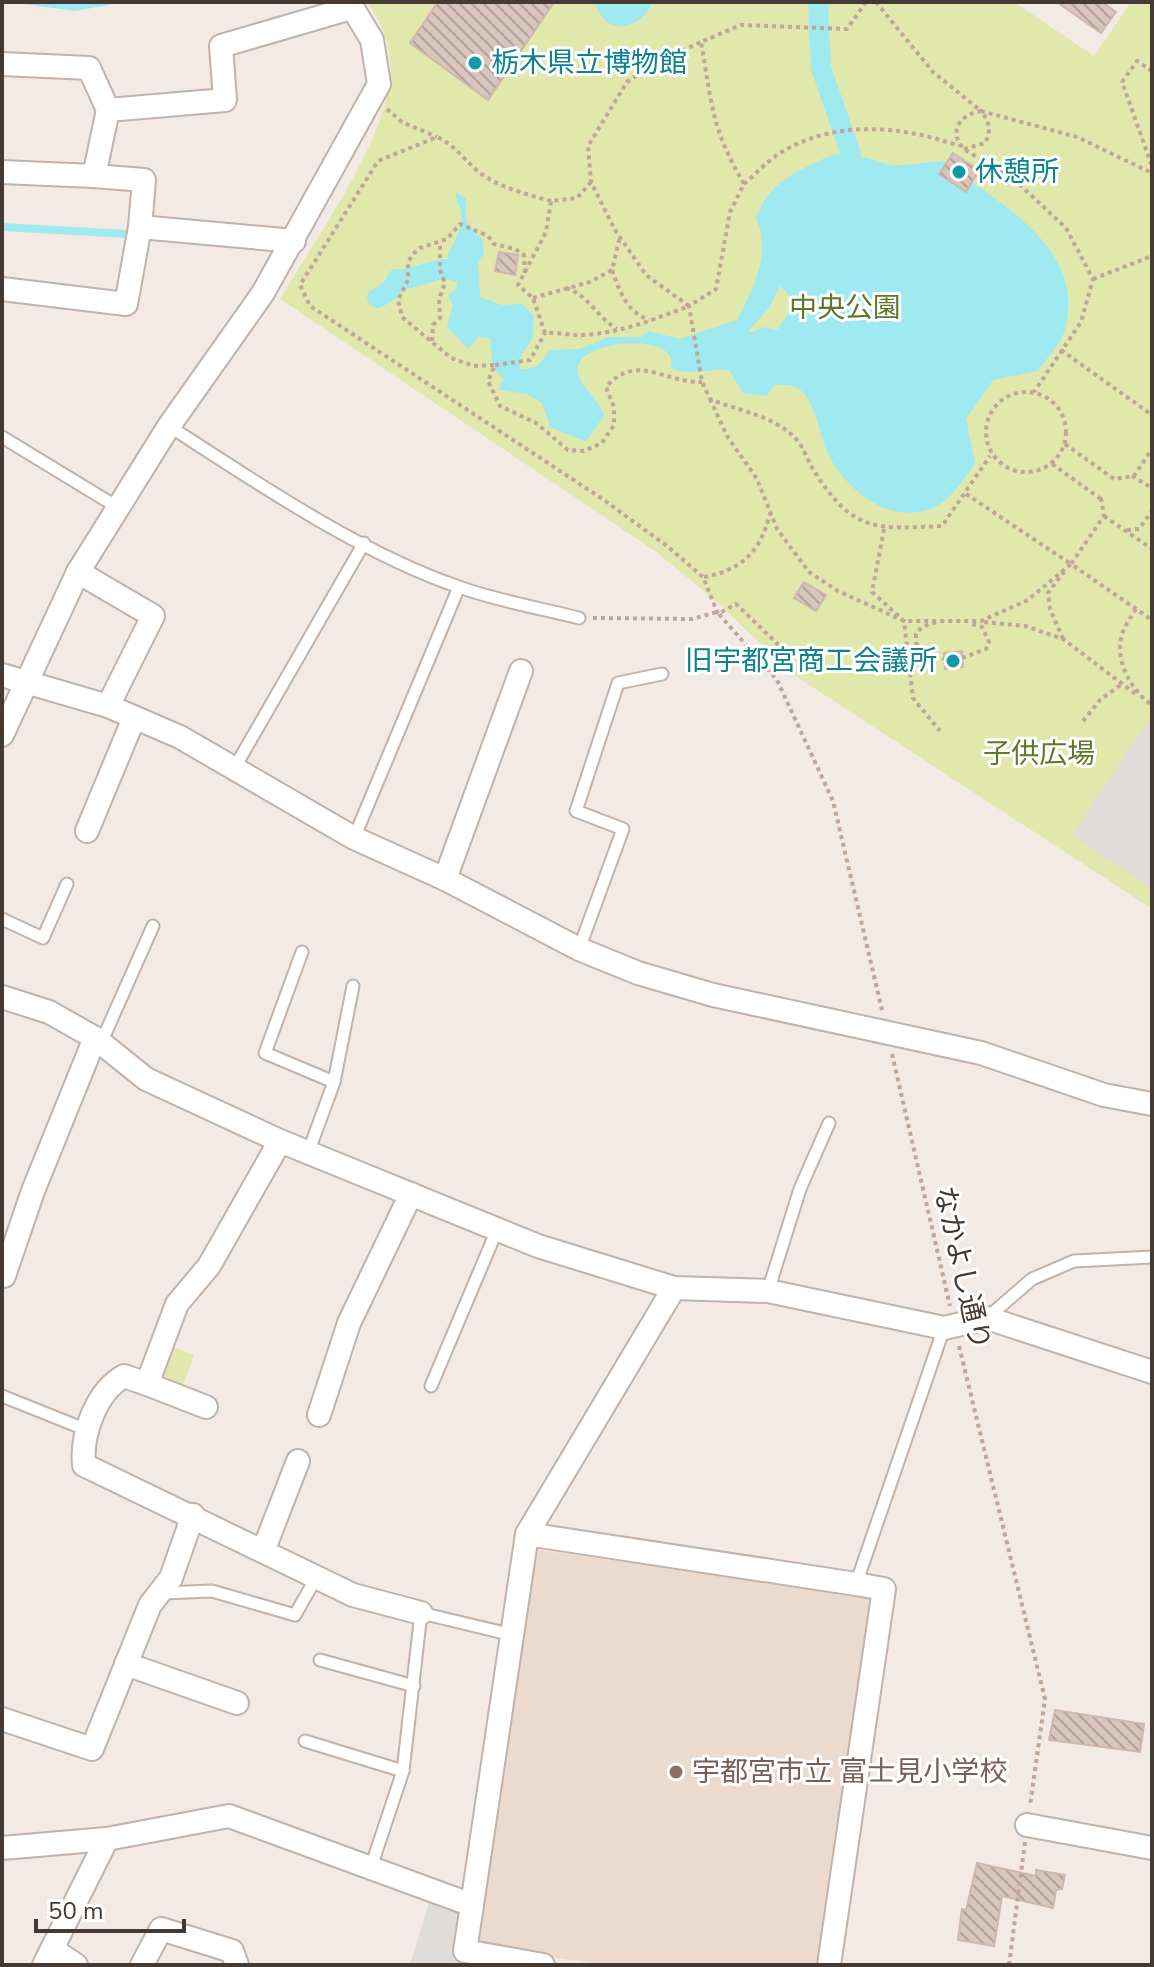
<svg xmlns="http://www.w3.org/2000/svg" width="1154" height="1967" viewBox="0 0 1154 1967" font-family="'Nunito Sans','Noto Sans JP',sans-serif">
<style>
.education{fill:#ecdace}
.park{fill:#e0e8ac}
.parking{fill:#e0dcda}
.water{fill:#9feaf1;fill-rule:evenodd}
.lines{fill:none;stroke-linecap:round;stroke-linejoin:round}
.canal{stroke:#9feaf1;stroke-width:20}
.building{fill:url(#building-back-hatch);stroke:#cfb7ad;stroke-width:2}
.service-casing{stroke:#c1b2aa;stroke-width:15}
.minor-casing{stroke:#c1b2aa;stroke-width:26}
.path{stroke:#c0a598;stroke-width:4;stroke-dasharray:4 4;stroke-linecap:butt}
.service{stroke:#fff;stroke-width:11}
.minor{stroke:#fff;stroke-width:22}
.culture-dot{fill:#0f9aa8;stroke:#fff;stroke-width:3}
.education-dot{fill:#8d6e63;stroke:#fff;stroke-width:3}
.labels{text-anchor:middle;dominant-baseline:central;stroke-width:6;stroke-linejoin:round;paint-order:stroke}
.culture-label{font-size:28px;fill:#0d838f;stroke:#fff;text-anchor:start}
.park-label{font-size:28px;fill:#5f7827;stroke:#fff}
.street-label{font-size:28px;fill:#453934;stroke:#fff}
.education-label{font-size:28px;fill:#785e54;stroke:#fff;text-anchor:start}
</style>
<defs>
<pattern id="building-back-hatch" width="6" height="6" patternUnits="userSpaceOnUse" patternTransform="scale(2)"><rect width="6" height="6" fill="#d8c5bd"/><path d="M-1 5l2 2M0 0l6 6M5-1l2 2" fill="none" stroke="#b1a19a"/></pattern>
</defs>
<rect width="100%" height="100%" fill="#f3eae5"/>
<path class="education" d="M533,1549L876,1598L822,1965H607L478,1946Z"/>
<g class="park">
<path d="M367,2H1014L1094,56L1131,2H1152V909L791,673L717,602L655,551L280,299C316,237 379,152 390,82C394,55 383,23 367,2Z"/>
<path d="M168,1345L194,1355L181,1390L165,1383L159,1371Z"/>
</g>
<g class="parking">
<path d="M1152,715V889L1072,835Z"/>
<path d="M430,1899L461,1911L456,1955L498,1965H410Z"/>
</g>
<g class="water">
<path d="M9,2H124L75,11Z"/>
<path d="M595,2H653C639,31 605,38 595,2Z"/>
<path d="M834,154L869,158L892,166L943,161C998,203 1087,247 1065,330C1061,344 1046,359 1038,371L993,380L966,419L975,463C963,480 949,504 928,510C886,522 848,491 829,456C819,436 817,403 799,389C792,384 783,385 775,385L766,396L743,393L729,370C709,368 691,376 672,369C671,365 672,360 670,356C656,334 589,343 579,363C570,379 601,399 604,416L586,441C579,440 557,430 550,427L542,403L527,394L499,390L503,379L492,365L490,338L479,337L468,349L447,327L453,305L448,295L457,288L456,271L447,256C454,243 464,227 461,211C459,203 455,201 456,192L466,199V221L483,241L484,254L478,261L480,297L502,305L522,304L534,315L533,337L520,358V369C537,369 541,365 549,350L580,349L609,337H641L649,331L680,339L737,320C754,287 772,253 756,218C769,180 800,170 834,154ZM780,286L791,297L790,311L777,330L762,327L754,332H748L769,308Z"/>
<path d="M2,223L127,230L128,238L2,231Z"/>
</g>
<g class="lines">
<g class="canal">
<path d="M818,3L821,68L851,155"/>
<path d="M377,298L391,290L397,279C419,281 434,264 455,271"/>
</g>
</g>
<g class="building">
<path d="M438,2H554L488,100L410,43Z"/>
<path d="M1057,2H1102L1116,12L1101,33Z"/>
<path d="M953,153L979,170L966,192L939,174Z"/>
<path d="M499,252L518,255L515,275L495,271Z"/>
<path d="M804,582L826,595L816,611L794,598Z"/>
<path d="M962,651L963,667L945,669L944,653Z"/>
<path d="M1055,1710L1144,1724L1140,1752L1049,1740Z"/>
<path d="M977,1863L1036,1876V1870L1065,1875L1062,1889L1056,1890L1053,1908L1002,1896L994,1946L958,1940L962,1909L966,1910Z"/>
</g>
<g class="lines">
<g class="service-casing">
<g id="service">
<path d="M169,426C257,483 360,553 459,587C498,601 539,608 579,618"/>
<path d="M2,437L117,507"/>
<path d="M235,767L364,543"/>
<path d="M354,838L459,587"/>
<path d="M2,919L43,938L67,884"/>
<path d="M579,949L623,829L576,811L618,683L662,674"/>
<path d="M302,952L265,1053L334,1082L308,1153"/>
<path d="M101,1043L153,926"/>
<path d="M334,1082L353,986"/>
<path d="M768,1291L800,1189L829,1123"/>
<path d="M987,1318L1032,1279L1074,1261L1152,1257"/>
<path d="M431,1386L497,1230"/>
<path d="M2,1396L87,1430"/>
<path d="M856,1584L944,1328"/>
<path d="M162,1593L212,1591L295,1615L316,1578"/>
<path d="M320,1660L414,1686"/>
<path d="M305,1741L403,1771"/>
<path d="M371,1867L403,1771L421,1613L513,1635"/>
</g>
</g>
<g class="minor-casing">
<g id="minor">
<path d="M2,64L89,68L108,110"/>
<path d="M2,172L94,176L108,110L225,100L221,46L351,8"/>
<path d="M94,176L144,180L140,227"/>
<path d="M2,289L126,304L140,227L294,241"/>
<path d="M78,572L153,616L108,706"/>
<path d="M2,675L108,706L180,737L354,838L445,879L579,949L638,973L713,995L981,1053L1104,1095L1152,1104"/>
<path d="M2,735L78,572L169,426L263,293L379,84L372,40L349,2"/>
<path d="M87,831L134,718"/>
<path d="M445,879L521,671"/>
<path d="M2,997L49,1012L95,1038L146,1079L280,1141L538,1246L674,1288L768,1291L944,1328L987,1318L1152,1372"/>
<path d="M280,1141L209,1266L177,1304L147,1384L124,1376C96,1392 81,1434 84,1465L353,1595L421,1613"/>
<path d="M4,1276L33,1191L95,1038"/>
<path d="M147,1384L206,1407"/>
<path d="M319,1415L349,1323L411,1194"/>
<path d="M527,1534L674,1288"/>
<path d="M264,1549L298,1461"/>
<path d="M126,1664L237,1703"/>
<path d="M2,1719L92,1749L150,1605L171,1578L193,1515"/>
<path d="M1027,1825L1152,1848"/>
<path d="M2,1848L107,1839L229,1816L472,1905L465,1951L543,1965"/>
<path d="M472,1905L527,1534L856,1584L884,1589L829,1965"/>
<path d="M52,1949L76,1965"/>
<path d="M44,1965L107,1839"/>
<path d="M142,1965L161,1929L232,1951L237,1965"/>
</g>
</g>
<g class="path">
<path d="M866,2L847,29L741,25L701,42C712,104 711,128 744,184L730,212L716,289L689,306L702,382L710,399C736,410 774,416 794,437C804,446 808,463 816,474C854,533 878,529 942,526L990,456"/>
<path d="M876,2L933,72L981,111L1077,137L1152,173"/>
<path d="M1152,71L1137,61L1122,82L1152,166"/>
<path d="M387,109L402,122L437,137"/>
<path d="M964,149L985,143C992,130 989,122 981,111C961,114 947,131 964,149L1019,184L1066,228L1093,279L1081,322L1034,392"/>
<path d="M591,182L577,198L551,201L546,232L518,285L533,298L545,333C558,332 571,336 583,335C621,333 655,319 689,306"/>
<path d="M744,184C755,175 765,163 777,155C832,119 900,125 959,146"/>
<path d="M551,201C526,194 501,188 480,173C465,161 455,145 437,137L378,161L300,285L310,306L604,500L667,546L703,577L718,614L736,604L787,653L771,673"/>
<path d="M612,270C620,292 626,311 649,320"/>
<path d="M525,273L524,255L515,249L494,244L488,236L460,224L447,239L420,248L413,254L408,262V280L398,300L402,317L451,358L474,366L495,365L488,381L500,406L536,423L568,450L584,451L602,443L614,425V407L606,387C637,352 664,383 702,382"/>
<path d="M1093,279L1152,256"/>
<path d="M566,288C587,294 596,316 617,329"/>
<path d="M533,298L590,282L612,270L620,237"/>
<path d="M689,306L646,275L615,230L591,182L588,146L627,82L655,63L701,42"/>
<path d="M432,341L433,325L440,318L439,299L445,283L440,270V242"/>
<path d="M1061,350L1152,415"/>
<path d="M495,365L530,360L545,333"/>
<circle cx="1026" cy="432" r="40"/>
<path d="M710,399L727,436L757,479L777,529L809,572L838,591L904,621H981L1028,600L1071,564"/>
<path d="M1065,444L1114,479L1134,476L1152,449"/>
<path d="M1052,464L1101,499"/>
<path d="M1132,476L1152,488"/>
<path d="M966,494L1071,564"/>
<path d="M1101,498L1104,516L1071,564L1152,620"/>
<path d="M1104,516L1152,549"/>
<path d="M884,529L872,592L904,621L913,698L940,731"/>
<path d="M1127,530L1139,529L1152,511"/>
<path d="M704,577C741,570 760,553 770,514"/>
<path d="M1136,609C1131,617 1123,628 1121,638C1116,664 1132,691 1152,705"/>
<path d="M593,618L692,619L717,612L777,680L833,801L882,1010"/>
<path d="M936,622L922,627L916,634V643L926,652L944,659"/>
<path d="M984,622L1025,626L1063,639L1137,695"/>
<path d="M1063,639L1050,609L1048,593L1064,572"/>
<path d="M962,658L986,649L989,642L982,627L969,623"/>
<path d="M1083,721L1100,700L1122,684"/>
<path d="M892,1054L950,1306"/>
<path d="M959,1346L1045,1699L1030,1806"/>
<path d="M1009,1965L1025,1842"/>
</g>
<use href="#service" class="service"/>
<use href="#minor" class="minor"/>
</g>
<g class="culture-dot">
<circle cx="475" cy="63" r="8"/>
<circle cx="959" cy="172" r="8"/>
<circle cx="953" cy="661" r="8"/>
</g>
<circle class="education-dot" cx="676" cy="1772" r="8"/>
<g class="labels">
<g class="culture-label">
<text x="491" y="63">栃木県立博物館</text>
<text x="975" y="172">休憩所</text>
<text x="937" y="661" text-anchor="end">旧宇都宮商工会議所</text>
</g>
<g class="park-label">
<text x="845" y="308">中央公園</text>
<text x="1039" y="754">子供広場</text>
</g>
<g class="street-label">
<text transform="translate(962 1268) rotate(77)">なかよし通り</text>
</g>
<g class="education-label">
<text x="692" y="1772">宇都宮市立 富士見小学校</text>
</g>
</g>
<rect width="1154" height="1967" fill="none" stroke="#453934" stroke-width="8"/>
<path d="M36 1919v12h148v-12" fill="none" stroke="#453934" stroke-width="4"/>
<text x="48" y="1919" font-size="24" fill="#453934" stroke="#ffffff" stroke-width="6" paint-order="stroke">50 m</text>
</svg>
